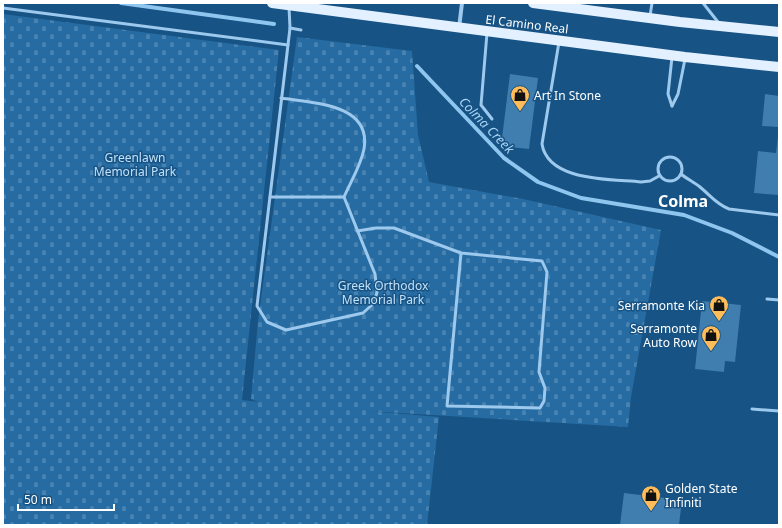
<svg xmlns="http://www.w3.org/2000/svg" width="782" height="528" viewBox="0 0 782 528" font-family="'Noto Sans',sans-serif">
<style>
.cemetery{fill:url(#cemetery-stones)}
.lines{fill:none;stroke-linecap:round;stroke-linejoin:round}
.stream{stroke:#8ec6ef;stroke-width:4}
.building{fill:#3f7eae}
.service{stroke:#9cc9ed;stroke-width:3}
.minor{stroke:#9cc9ed;stroke-width:4}
.primary{stroke:#e2f0ff;stroke-width:10}
.labels{text-anchor:middle;dominant-baseline:central;stroke-width:3;stroke-linejoin:round;paint-order:stroke}
.street-label{font-size:12px;fill:#fff;stroke:#175384}
.poi-label{font-size:12px;fill:#fff;stroke:#175384;text-anchor:start}
.park-label{font-size:12px;fill:#c1e1f9;stroke:#175384}
.water-label{font-size:13px;font-style:italic;fill:#a7d3f4;stroke:#175384}
.district-label{font-size:16px;font-weight:bold;fill:#fff;stroke:#175384}
</style>
<defs>
<pattern id="cemetery-stones" width="16" height="16" patternUnits="userSpaceOnUse"><rect width="16" height="16" fill="#266ca2"/><path d="M2 7V4a2 2 0 0 1 4 0v3zM10 15v-3a2 2 0 0 1 4 0v3z" fill="#4782b0"/></pattern>
</defs>
<rect width="100%" height="100%" fill="#175384"/>
<path class="cemetery" d="M3,14L279,50L242,400L259,402L251,399L258,321L297,37L412,51L418,135L429,182L523,199L661,230L631,397L628,427L367,411L439,417L427,525H3Z"/>
<g class="lines">
<g class="stream">
<path d="M121,3L274,24"/>
<path d="M417,66L504,158L538,182L581,198L684,215L732,233L779,257"/>
</g>
</g>
<g class="building">
<path d="M510,74L538,78L529,149L501,146Z"/>
<path d="M765,94L779,96V127L762,126Z"/>
<path d="M778,136H779V195L754,193L758,151L776,153Z"/>
<path d="M702,301L741,305L735,362L725,361L724,372L695,369Z"/>
<path d="M624,493L682,500L679,525H620Z"/>
</g>
<g class="lines">
<g class="service">
<path d="M703,3L718,22"/>
<path d="M3,8L288,45"/>
<path d="M650,16L652,3"/>
<path d="M290,28L301,30"/>
<path d="M487,33L481,105L492,119"/>
<path d="M559,42L542,144C548,182 612,179 641,182L650,181L659,176"/>
<path d="M281,98C311,103 372,103 364,149C361,165 351,181 344,197L375,274L377,292L374,303L363,313L286,330L267,322L257,306L290,28L289,7"/>
<path d="M672,106L668,94L672,57"/>
<path d="M672,106L678,94L685,59"/>
<circle cx="670" cy="169" r="12"/>
<path d="M681,174C687,179 694,182 700,187C710,195 716,204 729,209L779,215"/>
<path d="M270,197H344"/>
<path d="M357,231L376,228H394L461,253L542,261L547,272L539,372L545,388L544,401L540,408L447,406L461,253"/>
<path d="M767,299L779,300"/>
<path d="M752,409L779,411"/>
</g>
<path class="minor" d="M459,28L462,3"/>
<g class="primary">
<path d="M272,3L685,57L779,67"/>
<path d="M533,3L680,22L779,32"/>
</g>
</g>
<defs>
<g id="shop-pin" transform="scale(1)"><path d="M0 17L-7.5 6A9.5 9.5 0 1 1 7.5 6Z" fill="#ffbc58" stroke="#175384"/><path d="M-5-2.5h2.3a2.7 3.5 0 0 1 5.4 0H5L5.5 6h-11ZM-1.5-2.5h3a1.5 2.3 0 0 0-3 0Z" fill="#111"/></g>
</defs>
<g fill-rule="evenodd">
<use href="#shop-pin" x="520" y="95"/>
<use href="#shop-pin" x="719" y="305"/>
<use href="#shop-pin" x="711" y="335"/>
<use href="#shop-pin" x="651" y="495"/>
</g>
<g class="labels">
<g class="street-label">
<text transform="translate(527 24) rotate(7)">El Camino Real</text>
</g>
<g class="poi-label">
<text x="534" y="95">Art In Stone</text>
<text x="705" y="305" text-anchor="end">Serramonte Kia</text>
<text x="697" y="328" text-anchor="end">Serramonte<tspan x="697" dy="14">Auto Row</tspan></text>
<text x="665" y="488">Golden State<tspan x="665" dy="14">Infiniti</tspan></text>
</g>
<g class="park-label">
<text x="135" y="157">Greenlawn<tspan x="135" dy="14">Memorial Park</tspan></text>
<text x="383" y="285">Greek Orthodox<tspan x="383" dy="14">Memorial Park</tspan></text>
</g>
<g class="water-label">
<text transform="translate(487 125) rotate(46)">Colma Creek</text>
</g>
<g class="district-label">
<text x="683" y="201">Colma</text>
</g>
</g>
<rect width="782" height="528" fill="none" stroke="#ffffff" stroke-width="8"/>
<path d="M18 504v6h96v-6" fill="none" stroke="#ffffff" stroke-width="2"/>
<text x="24" y="504" font-size="12" fill="#ffffff" stroke="#175384" stroke-width="3" paint-order="stroke">50 m</text>
</svg>
